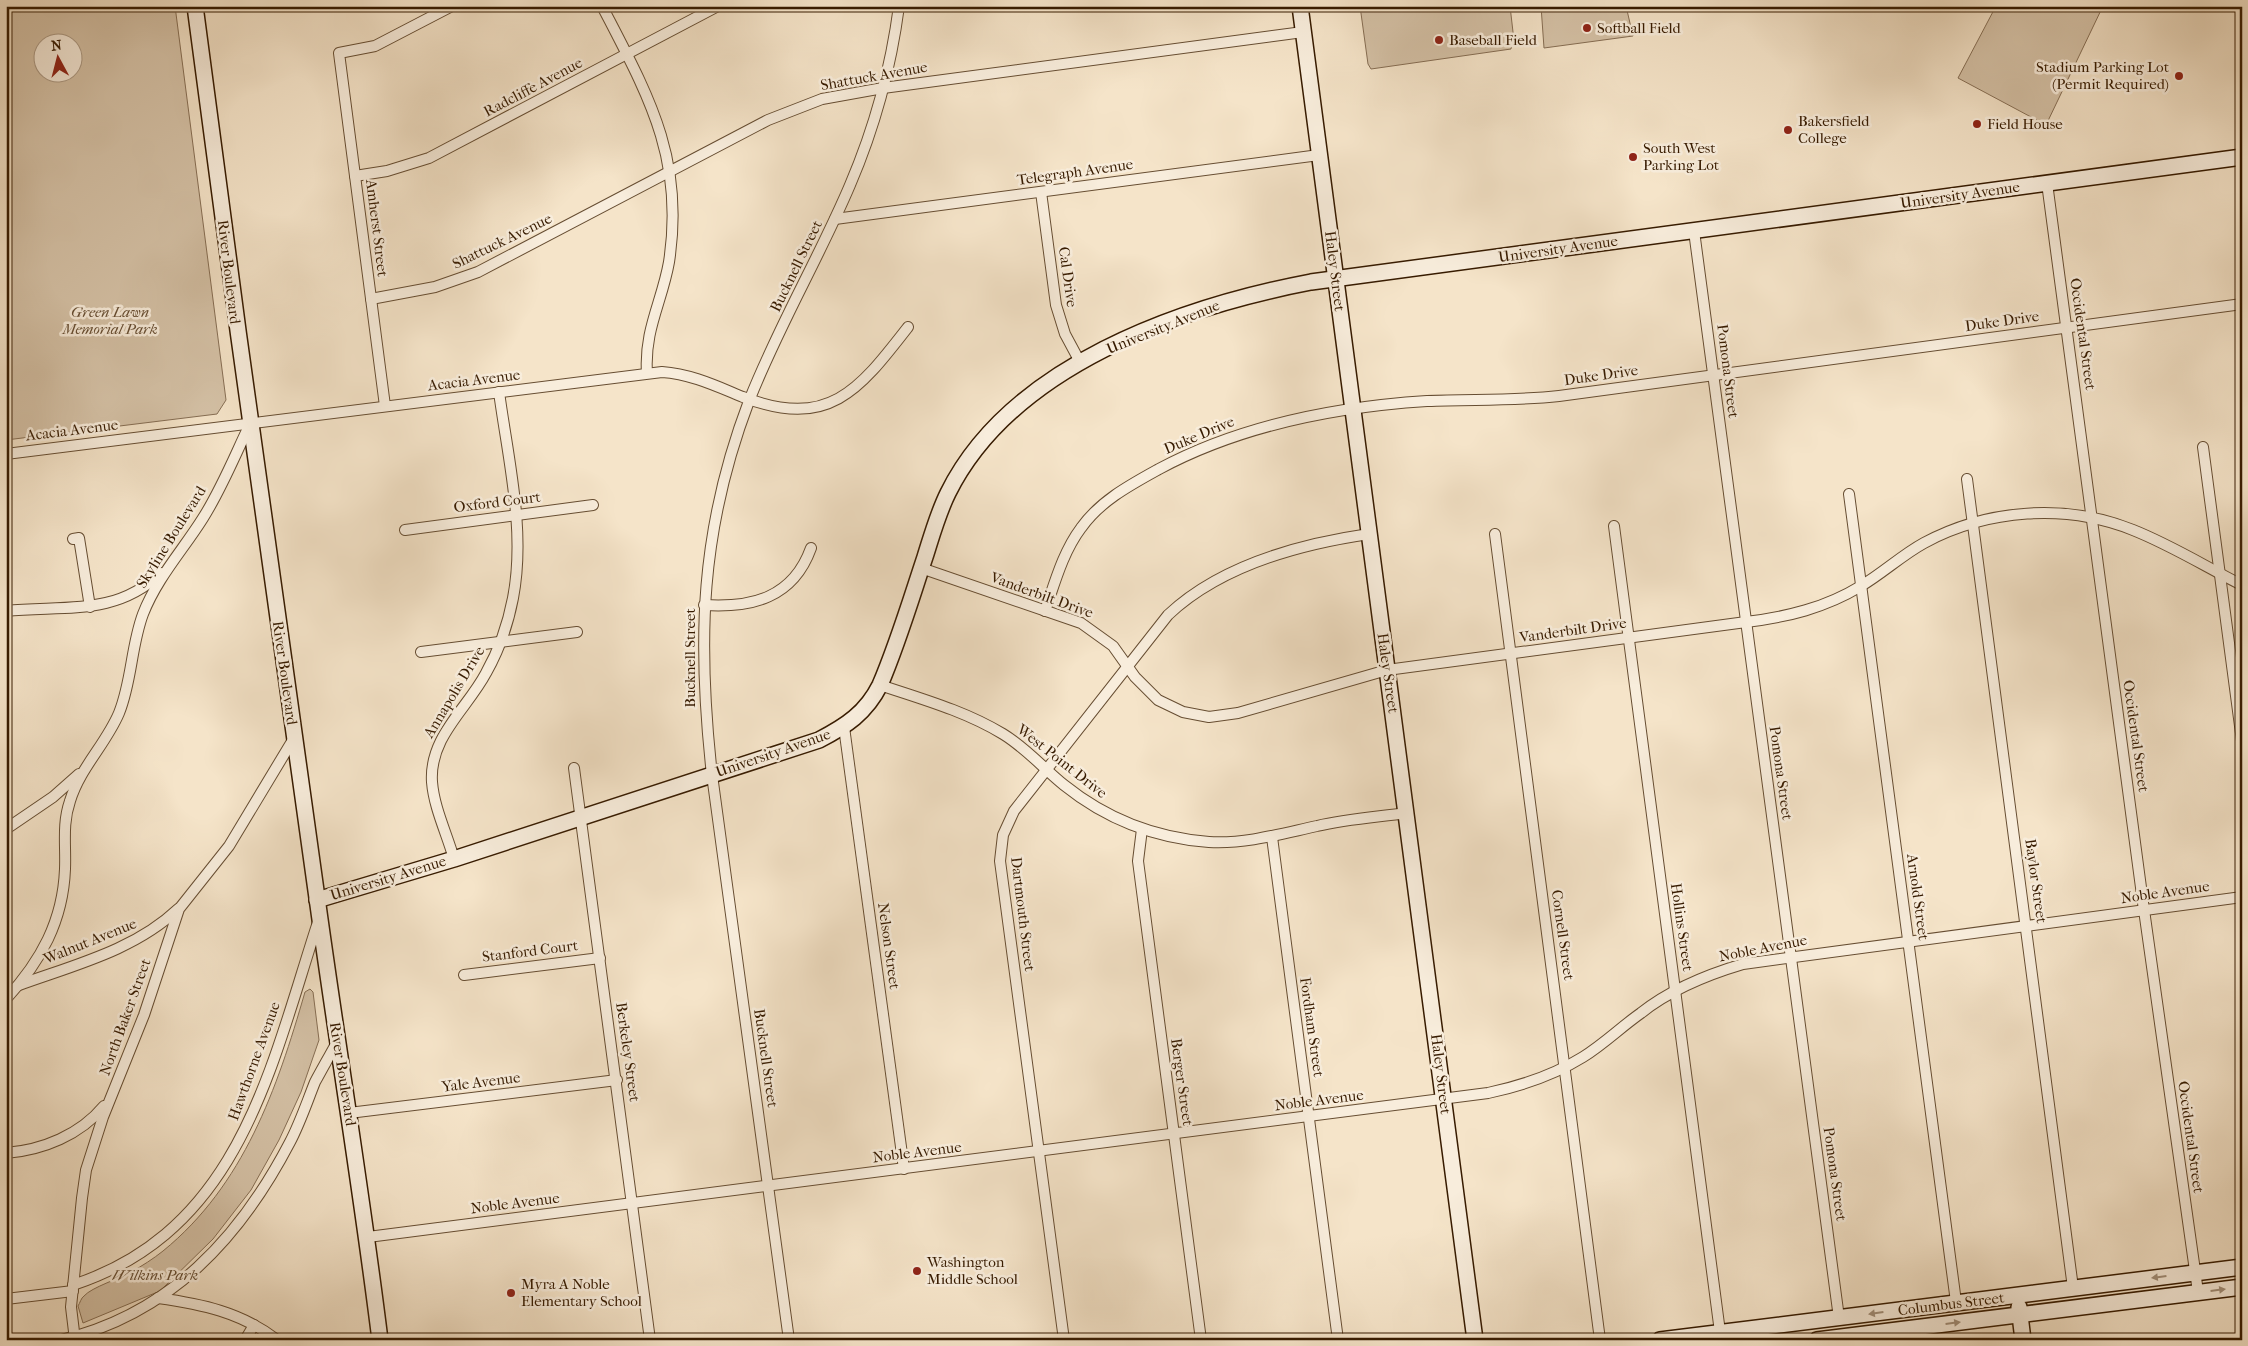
<svg xmlns="http://www.w3.org/2000/svg" width="2248" height="1346" viewBox="0 0 2248 1346" font-family="'IM FELL French Canon',serif">
<style>
.green{fill:#d5c2a7;stroke:#866e54;fill-rule:evenodd}
.lines{fill:none;stroke-linecap:round;stroke-linejoin:round}
.street-casing{stroke:#664d32;stroke-width:12}
.secondary-casing{stroke:#371b00;stroke-width:18}
.street{stroke:#f8eddc;stroke-width:10}
.secondary{stroke:#f8eddc;stroke-width:15}
.oneway{fill:#a18e79}
.poi-dot{fill:#8f2418;stroke:#f8eddc;stroke-width:2}
.labels{text-anchor:middle;dominant-baseline:central;stroke-width:5;stroke-linejoin:round;paint-order:stroke}
.poi-label{font-size:15px;fill:#371b00;stroke:#f8eddc;text-anchor:start}
.street-label{font-size:15px;fill:#371b00;stroke:#f8eddc}
.park-label{font-size:15px;font-style:italic;fill:#664d32;stroke:#f8eddc}
</style>
<rect width="100%" height="100%" fill="#f5e4c9"/>
<filter id="stains"><feTurbulence type="fractalNoise" baseFrequency=".004" numOctaves="4"/><feColorMatrix values="0 0 0 0 .2 0 0 0 0 .09 0 0 0 0 .02 0 0 0 .5 -.17"/></filter>
<radialGradient id="worn" r=".72"><stop offset=".6" stop-color="#630" stop-opacity="0"/><stop offset="1" stop-color="#630" stop-opacity=".3"/></radialGradient>
<g class="green">
<path d="M6,6H175L226,400L217,414L6,440ZM72,42V72H42V42Z"/>
<path d="M1360,6H1510L1513,32L1511,49L1371,69L1368,64Z"/>
<path d="M1541,6H1626L1633,36L1544,48Z"/>
<path d="M1996,6H2103L2046,125L1958,78Z"/>
<path d="M310,989L313,992L319,1040L301,1092L279,1140L251,1190L213,1239L160,1291L83,1323L78,1306C80,1303 81,1298 84,1296C92,1287 119,1279 131,1272C142,1266 153,1259 163,1251C244,1185 277,1089 305,992Z"/>
</g>
<g class="lines">
<g class="street-casing">
<g id="street">
<path d="M602,6C648,95 685,158 669,262C662,302 644,330 647,373"/>
<path d="M355,176L387,171L429,158L718,6"/>
<path d="M2047,183L2144,910L2198,1292"/>
<path d="M1041,192L1056,305L1065,334L1080,362"/>
<path d="M835,219L1319,155"/>
<path d="M1694,231L1839,1318"/>
<path d="M371,299L435,287L478,272L768,120L822,99L883,88L1303,32"/>
<path d="M385,406L339,53L375,46L452,6"/>
<path d="M2203,447L2242,741"/>
<path d="M6,454L662,372C691,374 716,386 743,397C829,430 859,390 908,327"/>
<path d="M1967,479L2073,1288"/>
<path d="M1849,494L1956,1302"/>
<path d="M1614,526L1720,1332"/>
<path d="M405,530L593,505"/>
<path d="M1495,534L1600,1340"/>
<path d="M73,539L79,538L90,607"/>
<path d="M921,568L1081,623L1113,646L1135,677L1158,700L1183,712L1209,717L1238,713L1387,670L1746,622C1787,617 1825,608 1861,586C1883,573 1902,555 1924,543C1987,509 2066,503 2133,530C2171,545 2206,567 2242,585"/>
<path d="M704,605C752,608 793,598 811,548"/>
<path d="M6,611C63,605 115,617 161,573"/>
<path d="M1045,611C1055,582 1063,552 1081,528C1100,501 1130,485 1159,469C1241,425 1334,407 1427,401C1472,399 1515,401 1559,396L2242,304"/>
<path d="M421,652L577,632"/>
<path d="M880,685C922,699 965,711 1003,734C1026,748 1043,768 1064,785C1105,818 1155,838 1209,842C1246,844 1280,834 1317,826C1346,819 1377,817 1406,813"/>
<path d="M844,727L904,1169"/>
<path d="M574,768L650,1340"/>
<path d="M6,829L53,797L79,774"/>
<path d="M1142,829L1138,861L1201,1340"/>
<path d="M1272,837L1338,1340"/>
<path d="M454,859C447,834 434,808 432,782C429,737 467,709 486,673C499,650 508,624 513,598C526,531 508,459 499,392"/>
<path d="M464,975L600,958"/>
<path d="M19,985C74,965 135,950 178,909"/>
<path d="M6,999C41,961 63,921 65,869C66,845 62,824 70,801C80,768 106,744 119,713C132,681 131,646 143,614C157,578 183,550 203,518C222,488 235,455 250,424"/>
<path d="M349,1113L617,1080"/>
<path d="M6,1153C43,1150 80,1135 104,1106"/>
<path d="M368,1237L1488,1093C1521,1086 1554,1075 1583,1057C1604,1044 1621,1027 1641,1013C1671,989 1706,975 1743,964L2242,897"/>
<path d="M73,1285C240,1230 270,1069 318,922"/>
<path d="M158,1298C201,1304 241,1312 277,1340"/>
<path d="M6,1299L73,1291"/>
<path d="M61,1340C170,1314 240,1238 290,1142C300,1123 307,1102 315,1082C322,1069 330,1055 337,1042"/>
<path d="M75,1340L71,1307L82,1198L86,1170L103,1117L144,1015L179,909L229,846L294,738"/>
<path d="M245,1340L254,1325"/>
<path d="M789,1340L712,775C697,640 700,530 749,401C778,327 819,258 850,185C874,129 891,67 899,6"/>
<path d="M1064,1340L1000,861L1003,835L1014,811L1168,615C1221,565 1300,544 1369,534"/>
</g>
</g>
<g class="secondary-casing">
<g id="secondary">
<path d="M195,6C234,306 275,605 318,905C338,1050 362,1194 380,1340"/>
<path d="M1300,6L1475,1340"/>
<path d="M317,900L454,859L819,740C846,726 866,713 880,685C898,643 911,599 925,557C932,535 938,513 948,493C1011,366 1180,307 1311,282L2242,157"/>
<path d="M2019,1307L2023,1340"/>
<path d="M1660,1340L2242,1267"/>
<path d="M1817,1340L2242,1287"/>
</g>
</g>
<use href="#street" class="street"/>
<use href="#secondary" class="secondary"/>
</g>
<defs><path id="oneway-solid" d="M-6-.8H1V-3.2L6.5 0L1 3.2V.8H-6Z" transform="scale(1.25)"/></defs>
<g class="oneway">
<use href="#oneway-solid" transform="translate(2159 1277) rotate(173)"/>
<use href="#oneway-solid" transform="translate(2218 1290) rotate(-7)"/>
<use href="#oneway-solid" transform="translate(1876 1313) rotate(172)"/>
<use href="#oneway-solid" transform="translate(1953 1323) rotate(-7)"/>
</g>
<g class="poi-dot">
<circle cx="1587" cy="28" r="5"/>
<circle cx="1439" cy="40" r="5"/>
<circle cx="2179" cy="76" r="5"/>
<circle cx="1977" cy="124" r="5"/>
<circle cx="1788" cy="130" r="5"/>
<circle cx="1633" cy="157" r="5"/>
<circle cx="917" cy="1271" r="5"/>
<circle cx="511" cy="1293" r="5"/>
</g>
<g class="labels">
<g class="poi-label">
<text x="1597" y="28">Softball Field</text>
<text x="1449" y="40">Baseball Field</text>
<text x="2169" y="67" text-anchor="end">Stadium Parking Lot<tspan x="2169" dy="17">(Permit Required)</tspan></text>
<text x="1798" y="121">Bakersfield<tspan x="1798" dy="17">College</tspan></text>
<text x="1987" y="124">Field House</text>
<text x="1643" y="148">South West<tspan x="1643" dy="17">Parking Lot</tspan></text>
<text x="927" y="1262">Washington<tspan x="927" dy="17">Middle School</tspan></text>
<text x="521" y="1284">Myra A Noble<tspan x="521" dy="17">Elementary School</tspan></text>
</g>
<g class="street-label">
<text transform="translate(874 76) rotate(-10)">Shattuck Avenue</text>
<text transform="translate(533 87) rotate(-28)">Radcliffe Avenue</text>
<text transform="translate(1075 172) rotate(-8)">Telegraph Avenue</text>
<text transform="translate(1960 195) rotate(-8)">University Avenue</text>
<text transform="translate(377 228) rotate(83)">Amherst Street</text>
<text transform="translate(502 241) rotate(-26)">Shattuck Avenue</text>
<text transform="translate(1558 249) rotate(-8)">University Avenue</text>
<text transform="translate(796 266) rotate(-64)">Bucknell Street</text>
<text transform="translate(1335 271) rotate(83)">Haley Street</text>
<text transform="translate(229 272) rotate(83)">River Boulevard</text>
<text transform="translate(1068 277) rotate(82)">Cal Drive</text>
<text transform="translate(2002 321) rotate(-8)">Duke Drive</text>
<text transform="translate(1163 327) rotate(-22)">University Avenue</text>
<text transform="translate(2083 334) rotate(82)">Occidental Street</text>
<text transform="translate(1728 371) rotate(83)">Pomona Street</text>
<text transform="translate(1601 375) rotate(-8)">Duke Drive</text>
<text transform="translate(474 380) rotate(-7)">Acacia Avenue</text>
<text transform="translate(72 430) rotate(-7)">Acacia Avenue</text>
<text transform="translate(1199 435) rotate(-23)">Duke Drive</text>
<text transform="translate(497 502) rotate(-7)">Oxford Court</text>
<text transform="translate(171 537) rotate(-58)">Skyline Boulevard</text>
<text transform="translate(1042 595) rotate(20)">Vanderbilt Drive</text>
<text transform="translate(1573 630) rotate(-8)">Vanderbilt Drive</text>
<text transform="translate(690 658) rotate(-90)">Bucknell Street</text>
<text transform="translate(285 673) rotate(82)">River Boulevard</text>
<text transform="translate(1388 673) rotate(82)">Haley Street</text>
<text transform="translate(454 692) rotate(-59)">Annapolis Drive</text>
<text transform="translate(2136 736) rotate(82)">Occidental Street</text>
<text transform="translate(773 753) rotate(-19)">University Avenue</text>
<text transform="translate(1062 761) rotate(38)">West Point Drive</text>
<text transform="translate(1781 773) rotate(82)">Pomona Street</text>
<text transform="translate(388 878) rotate(-17)">University Avenue</text>
<text transform="translate(2036 881) rotate(82)">Baylor Street</text>
<text transform="translate(2165 892) rotate(-8)">Noble Avenue</text>
<text transform="translate(1918 897) rotate(82)">Arnold Street</text>
<text transform="translate(1023 914) rotate(83)">Dartmouth Street</text>
<text transform="translate(1682 927) rotate(82)">Hollins Street</text>
<text transform="translate(1563 935) rotate(82)">Cornell Street</text>
<text transform="translate(90 941) rotate(-22)">Walnut Avenue</text>
<text transform="translate(889 946) rotate(82)">Nelson Street</text>
<text transform="translate(1763 948) rotate(-11)">Noble Avenue</text>
<text transform="translate(530 951) rotate(-7)">Stanford Court</text>
<text transform="translate(125 1017) rotate(-70)">North Baker Street</text>
<text transform="translate(1312 1027) rotate(82)">Fordham Street</text>
<text transform="translate(628 1052) rotate(82)">Berkeley Street</text>
<text transform="translate(766 1058) rotate(82)">Bucknell Street</text>
<text transform="translate(254 1061) rotate(-70)">Hawthorne Avenue</text>
<text transform="translate(343 1074) rotate(81)">River Boulevard</text>
<text transform="translate(1441 1074) rotate(83)">Haley Street</text>
<text transform="translate(481 1082) rotate(-7)">Yale Avenue</text>
<text transform="translate(1182 1082) rotate(82)">Berger Street</text>
<text transform="translate(1319 1100) rotate(-7)">Noble Avenue</text>
<text transform="translate(2191 1137) rotate(82)">Occidental Street</text>
<text transform="translate(917 1152) rotate(-7)">Noble Avenue</text>
<text transform="translate(1835 1174) rotate(82)">Pomona Street</text>
<text transform="translate(515 1203) rotate(-7)">Noble Avenue</text>
<text transform="translate(1951 1304) rotate(-7)">Columbus Street</text>
</g>
<g class="park-label">
<text x="110" y="312">Green Lawn<tspan x="110" dy="17">Memorial Park</tspan></text>
<text x="155" y="1275">Wilkins Park</text>
</g>
</g>
<rect width="2248" height="1346" fill="none" stroke="#f5e4c9" stroke-width="25"/>
<rect x="8" y="8" width="2233" height="1331" fill="none" stroke="#371b00" stroke-width="2.5"/>
<rect x="12" y="12" width="2223" height="1321" fill="none" stroke="#371b00"/>
<g transform="translate(58 58) rotate(353)"><circle r="24" fill="#f8eddc" stroke="#ab9984"/>
<path d="M0-4L9 19L0 12L-9 19Z" fill="#8f2418"/>
<text y="-8" font-size="14" font-weight="bold" text-anchor="middle" fill="#371b00">N</text>
</g>
<rect width="100%" height="100%" filter="url(#stains)"/>
<rect width="100%" height="100%" fill="url(#worn)"/>
</svg>
